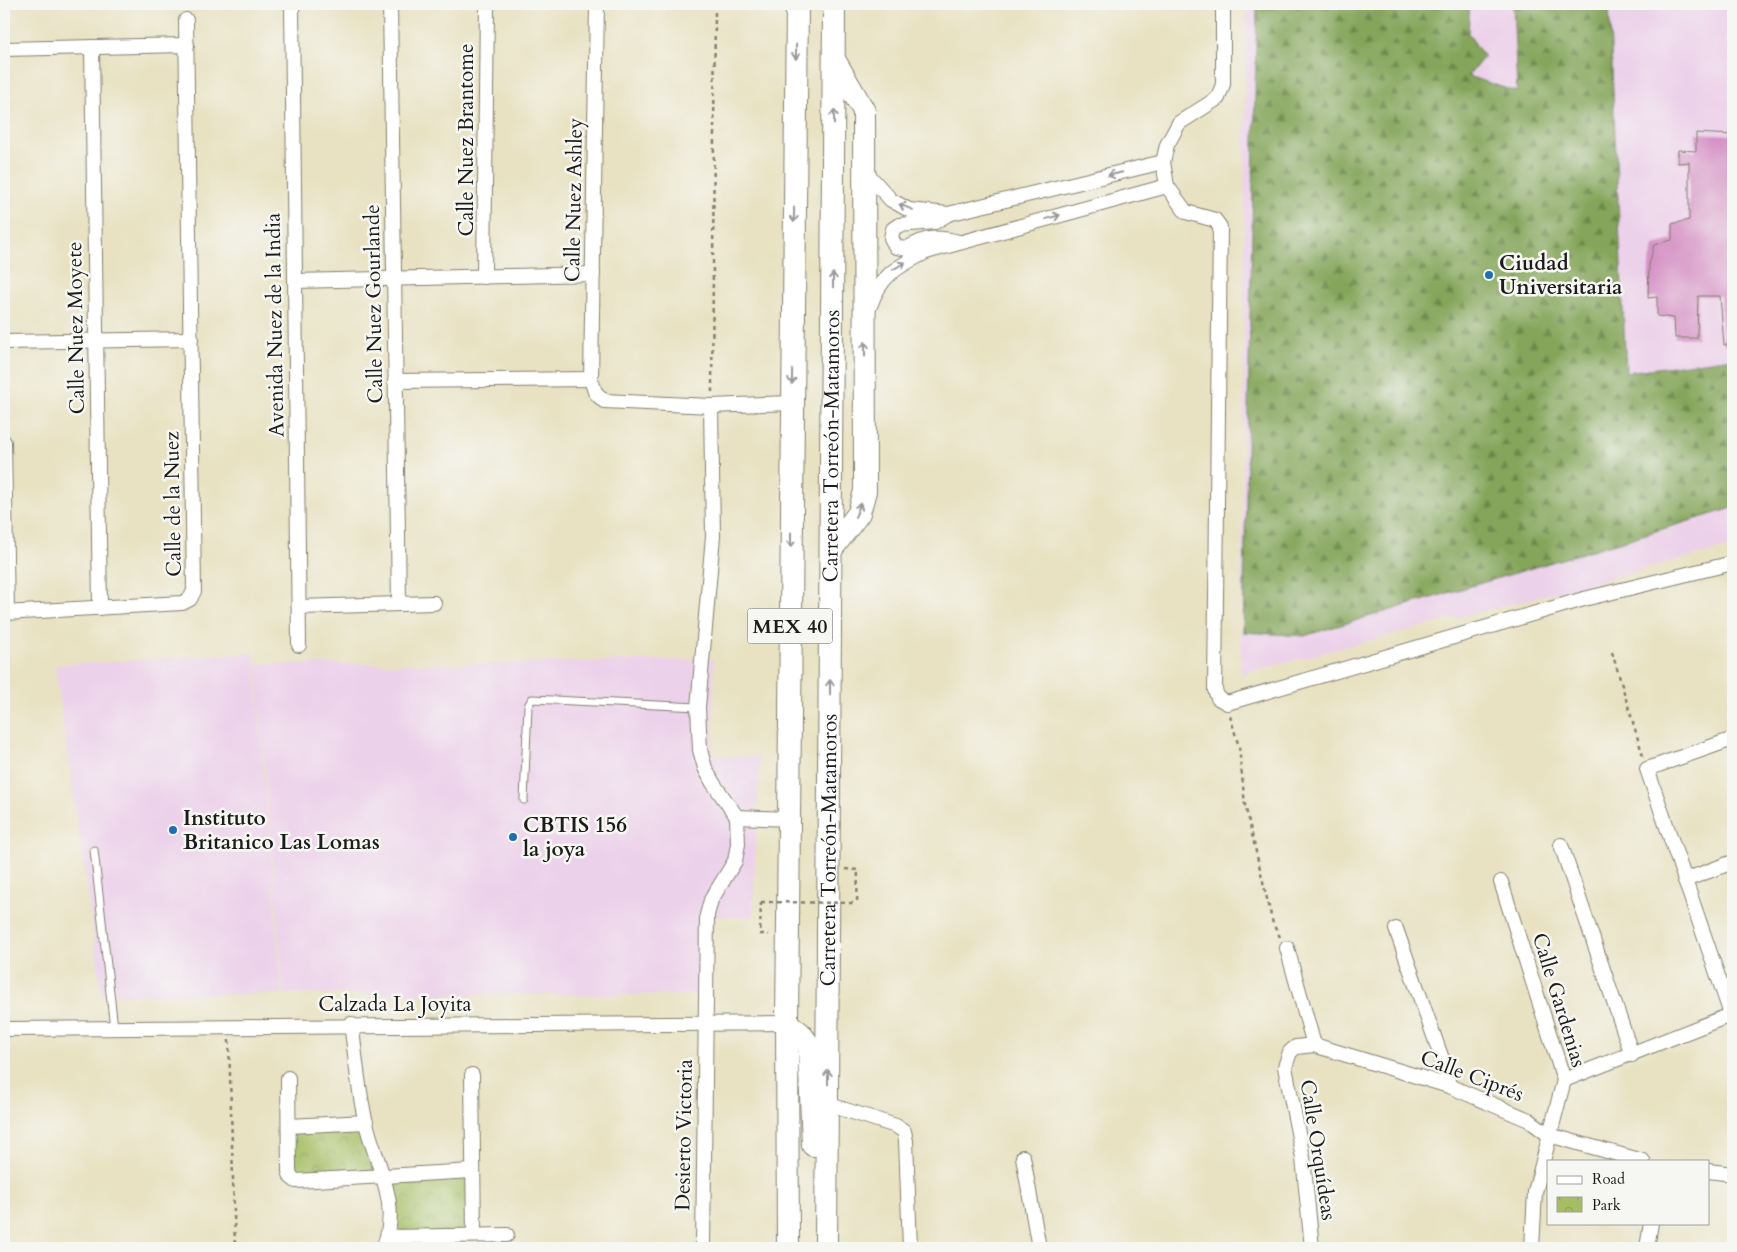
<svg xmlns="http://www.w3.org/2000/svg" width="1737" height="1252" viewBox="0 0 1737 1252" font-family="Cardo,serif">
<style>
.built{fill:#ecd1ea}
.forest{fill:url(#forest-firs);stroke:#50603b}
.park{fill:url(#park-crowns);stroke:#606d40}
.building{fill:#d692c6}
.lines{fill:none;stroke-linecap:round;stroke-linejoin:round}
.service-casing{stroke:#827f6f;stroke-width:9}
.minor-casing{stroke:#827f6f;stroke-width:16}
.trunk-casing{stroke:#827f6f;stroke-width:24}
.path{stroke:#827f6f;stroke-width:2.5;stroke-dasharray:4 4;stroke-linecap:butt}
.service{stroke:#fff;stroke-width:7}
.minor{stroke:#fff;stroke-width:14}
.trunk{stroke:#fff;stroke-width:22}
.path-bridge{stroke:#827f6f;stroke-width:2.5;stroke-dasharray:4 4;stroke-linecap:butt}
.oneway{stroke:#999}
.poi-dot{fill:#1f6fb2;stroke:#f6f6f2;stroke-width:2}
.labels{text-anchor:middle;dominant-baseline:central;stroke-width:5;stroke-linejoin:round;paint-order:stroke}
.shield{fill:#f6f6f2;stroke:#5d5d5c;stroke-width:1}
.shield-label{font-size:20px;font-weight:bold;fill:#1c1c1c}
.street-label{font-size:21px;fill:#1c1c1c;stroke:#f6f6f2}
.poi-label{font-size:21px;font-weight:bold;fill:#1c1c1c;stroke:#f6f6f2;text-anchor:start}
</style>
<defs>
<pattern id="forest-firs" width="22" height="20" patternUnits="userSpaceOnUse" patternTransform="scale(1.25)"><rect width="22" height="20" fill="#84a55a"/><path d="M5 1l3.5 6h-7zM16 11l3.5 6h-7z" fill="#6b864a"/></pattern>
<pattern id="park-crowns" width="20" height="18" patternUnits="userSpaceOnUse" patternTransform="scale(1.25)"><rect width="20" height="18" fill="#a5be64"/><path d="M2 6a3 3 0 1 1 6 0M12 15a3 3 0 1 1 6 0" fill="none" stroke="#8da356"/></pattern>
</defs>
<rect width="100%" height="100%" fill="#f6f6f2"/>
<filter id="ink" filterUnits="userSpaceOnUse"><feTurbulence type="fractalNoise" baseFrequency=".02" numOctaves="2"/><feDisplacementMap in="SourceGraphic" scale="10" xChannelSelector="R" yChannelSelector="G"/><feConvolveMatrix kernelMatrix="1 2 1 2 8 2 1 2 1" color-interpolation-filters="sRGB"/></filter>
<filter id="wash" filterUnits="userSpaceOnUse"><feTurbulence type="fractalNoise" baseFrequency=".0096" numOctaves="4" result="noise"/><feDisplacementMap in="SourceGraphic" scale="20" xChannelSelector="R" yChannelSelector="G"/><feGaussianBlur stdDeviation="1.12" result="paint"/><feColorMatrix in="noise" values="0 0 0 0 0 0 0 0 0 0 0 0 0 0 0 0 0 1.4 0 .05"/><feComposite in="paint" operator="in"/></filter>
<g filter="url(#wash)">
<rect width="100%" height="100%" fill="#e8e2c2"/>
<g class="built">
<path d="M1246,4H1733V546L1241,674Z"/>
<path d="M254,653L282,994L102,995L55,665Z"/>
<path d="M714,659L712,755L759,757L753,917H712L711,995L284,994L256,664H488Z"/>
</g>
<path class="forest" d="M1257,4H1470L1468,33L1484,57L1468,76L1517,92L1513,4H1609L1626,372L1733,358V508L1304,636L1243,632Z"/>
<g class="park">
<path d="M364,1125L378,1174L293,1176L291,1129Z"/>
<path d="M470,1173L471,1233L391,1235L386,1178Z"/>
</g>
<g id="blocks">
<path class="building" d="M1696,133L1733,135V345H1724L1720,296H1698L1697,338H1675L1674,318L1657,316V297L1648,298L1649,265L1654,245L1672,240V224L1689,220V162L1678,163V150L1696,151Z"/>
</g>
</g>
<g filter="url(#ink)">
<use href="#blocks" fill-opacity="0" stroke="#827f6f" stroke-width="1"/>
<g class="lines">
<g class="service-casing">
<g id="service">
<path d="M524,800L528,706L532,699L698,707"/>
<path d="M94,850L114,1028"/>
</g>
</g>
<g class="minor-casing">
<g id="minor">
<path d="M292,4L299,645"/>
<path d="M390,4L399,604"/>
<path d="M597,4L591,379L595,392L604,401L711,406L792,403"/>
<path d="M1223,4V84L1218,98L1179,123L1167,145L1163,162L1167,186L1186,212L1215,220L1220,227L1215,690L1218,698L1227,703L1234,701L1584,599L1733,563"/>
<path d="M92,47L100,608"/>
<path d="M4,49L187,45"/>
<path d="M864,170L891,200L909,210L948,214L1163,162"/>
<path d="M948,214L935,222L899,225L893,229L891,238L896,247L906,249C926,237 936,236 959,242"/>
<path d="M484,277L487,4"/>
<path d="M295,281L593,274"/>
<path d="M870,306C881,274 899,266 926,252L1167,186"/>
<path d="M4,342L191,339"/>
<path d="M395,381L591,379"/>
<path d="M4,442L7,613"/>
<path d="M299,607L434,603"/>
<path d="M4,613L182,603L190,599L194,591L186,20"/>
<path d="M1733,739L1647,769L1733,1020"/>
<path d="M737,817L789,819"/>
<path d="M1561,845L1632,1055"/>
<path d="M1685,880L1733,862"/>
<path d="M1501,882L1564,1080L1535,1192L1532,1248"/>
<path d="M1396,929L1446,1070L1449,1086"/>
<path d="M1287,948L1314,1045"/>
<path d="M351,1024C356,1057 358,1091 366,1123C376,1165 402,1205 383,1248"/>
<path d="M4,1029L787,1023"/>
<path d="M472,1075L474,1235"/>
<path d="M288,1078L289,1171L291,1177L296,1181L473,1171"/>
<path d="M1564,1080L1733,1014"/>
<path d="M827,1104L896,1126L904,1131L906,1141L910,1248"/>
<path d="M289,1126L366,1122"/>
<path d="M1023,1157L1039,1248"/>
<path d="M1708,1171L1733,1174"/>
<path d="M388,1237L507,1235"/>
<path d="M703,1248L707,915L711,900L735,861L738,844L737,817L713,783L705,768L700,750L698,707L713,536L711,406"/>
<path d="M1312,1248L1303,1158L1285,1067L1290,1052L1296,1047L1314,1045L1449,1086L1529,1120L1549,1135L1643,1161"/>
<path d="M1647,1248L1651,1223"/>
</g>
</g>
<g class="trunk-casing">
<g id="trunk">
<path d="M831,550L859,513L865,491L864,111L835,61"/>
<path d="M787,1023L800,1033L809,1045L813,1145"/>
<path d="M788,1248L787,1023L797,4"/>
<path id="s1" d="M826,1248L834,4"/>
</g>
</g>
<g class="path">
<path d="M712,392L715,4"/>
<path d="M1612,652L1643,756"/>
<path d="M1230,716L1239,747L1245,805L1273,924L1280,937"/>
<path d="M845,869L858,870L857,903"/>
<path d="M761,902L760,934H769"/>
<path d="M229,1040L235,1248"/>
</g>
<use href="#service" class="service"/>
<use href="#minor" class="minor"/>
<use href="#trunk" class="trunk"/>
<path class="path-bridge" d="M761,902L857,903"/>
</g>
<defs><path id="oneway-shaft" d="M-6 0H5M1.5-3L5.5 0L1.5 3" fill="none" stroke-width="1.6" stroke-linecap="round" stroke-linejoin="round" transform="scale(1.25)"/></defs>
<g class="oneway">
<use href="#oneway-shaft" transform="translate(796 52) rotate(91)"/>
<use href="#oneway-shaft" transform="translate(834 117) rotate(-90)"/>
<use href="#oneway-shaft" transform="translate(1115 174) rotate(166)"/>
<use href="#oneway-shaft" transform="translate(906 207) rotate(-158)"/>
<use href="#oneway-shaft" transform="translate(794 215) rotate(91)"/>
<use href="#oneway-shaft" transform="translate(1053 217) rotate(-15)"/>
<use href="#oneway-shaft" transform="translate(899 266) rotate(-30)"/>
<use href="#oneway-shaft" transform="translate(833 280) rotate(-90)"/>
<use href="#oneway-shaft" transform="translate(865 349) rotate(-90)"/>
<use href="#oneway-shaft" transform="translate(792 377) rotate(91)"/>
<use href="#oneway-shaft" transform="translate(858 510) rotate(-67)"/>
<use href="#oneway-shaft" transform="translate(791 540) rotate(90)"/>
<use href="#oneway-shaft" transform="translate(830 687) rotate(-90)"/>
<use href="#oneway-shaft" transform="translate(828 1077) rotate(-90)"/>
</g>
</g>
<g class="poi-dot">
<circle cx="1489" cy="275" r="5"/>
<circle cx="173" cy="830" r="5"/>
<circle cx="513" cy="837" r="5"/>
</g>
<g class="labels">
<rect class="shield" x="747.5" y="608.5" width="85" height="35" rx="4"/>
<g class="shield-label">
<text x="790" y="626">MEX 40</text>
</g>
<g class="street-label">
<text transform="translate(466 140) rotate(-90)">Calle Nuez Brantome</text>
<text transform="translate(574 200) rotate(-89)">Calle Nuez Ashley</text>
<text transform="translate(374 304) rotate(-91)">Calle Nuez Gourlande</text>
<text transform="translate(275 325) rotate(-91)">Avenida Nuez de la India</text>
<text transform="translate(76 328) rotate(-91)">Calle Nuez Moyete</text>
<text stroke="none"><textPath href="#s1" startOffset="802">Carretera Torreón-Matamoros</textPath></text>
<text transform="translate(173 504) rotate(-91)">Calle de la Nuez</text>
<text stroke="none"><textPath href="#s1" startOffset="398">Carretera Torreón-Matamoros</textPath></text>
<text transform="translate(1559 1000) rotate(73)">Calle Gardenias</text>
<text x="395" y="1004">Calzada La Joyita</text>
<text transform="translate(1472 1076) rotate(21)">Calle Ciprés</text>
<text transform="translate(684 1135) rotate(-89)">Desierto Victoria</text>
<text transform="translate(1318 1150) rotate(81)">Calle Orquídeas</text>
</g>
<g class="poi-label">
<text x="1499" y="263">Ciudad<tspan x="1499" dy="24">Universitaria</tspan></text>
<text x="183" y="818">Instituto<tspan x="183" dy="24">Britanico Las Lomas</tspan></text>
<text x="523" y="825">CBTIS 156<tspan x="523" dy="24">la joya</tspan></text>
</g>
</g>
<rect width="1737" height="1252" fill="none" stroke="#f6f6f2" stroke-width="20"/>
<rect x="1547" y="1160" width="162" height="65" fill="#f6f6f2" stroke="#9f9f9c"/>
<rect x="1557" y="1176" width="25" height="8" fill="#ffffff" stroke="#9f9f9c"/>
<text x="1592" y="1184" font-size="15" fill="#1c1c1c">Road</text>
<rect x="1557" y="1197" width="25" height="15" fill="url(#park-crowns)" stroke="#9f9f9c"/>
<text x="1592" y="1210" font-size="15" fill="#1c1c1c">Park</text>
</svg>
